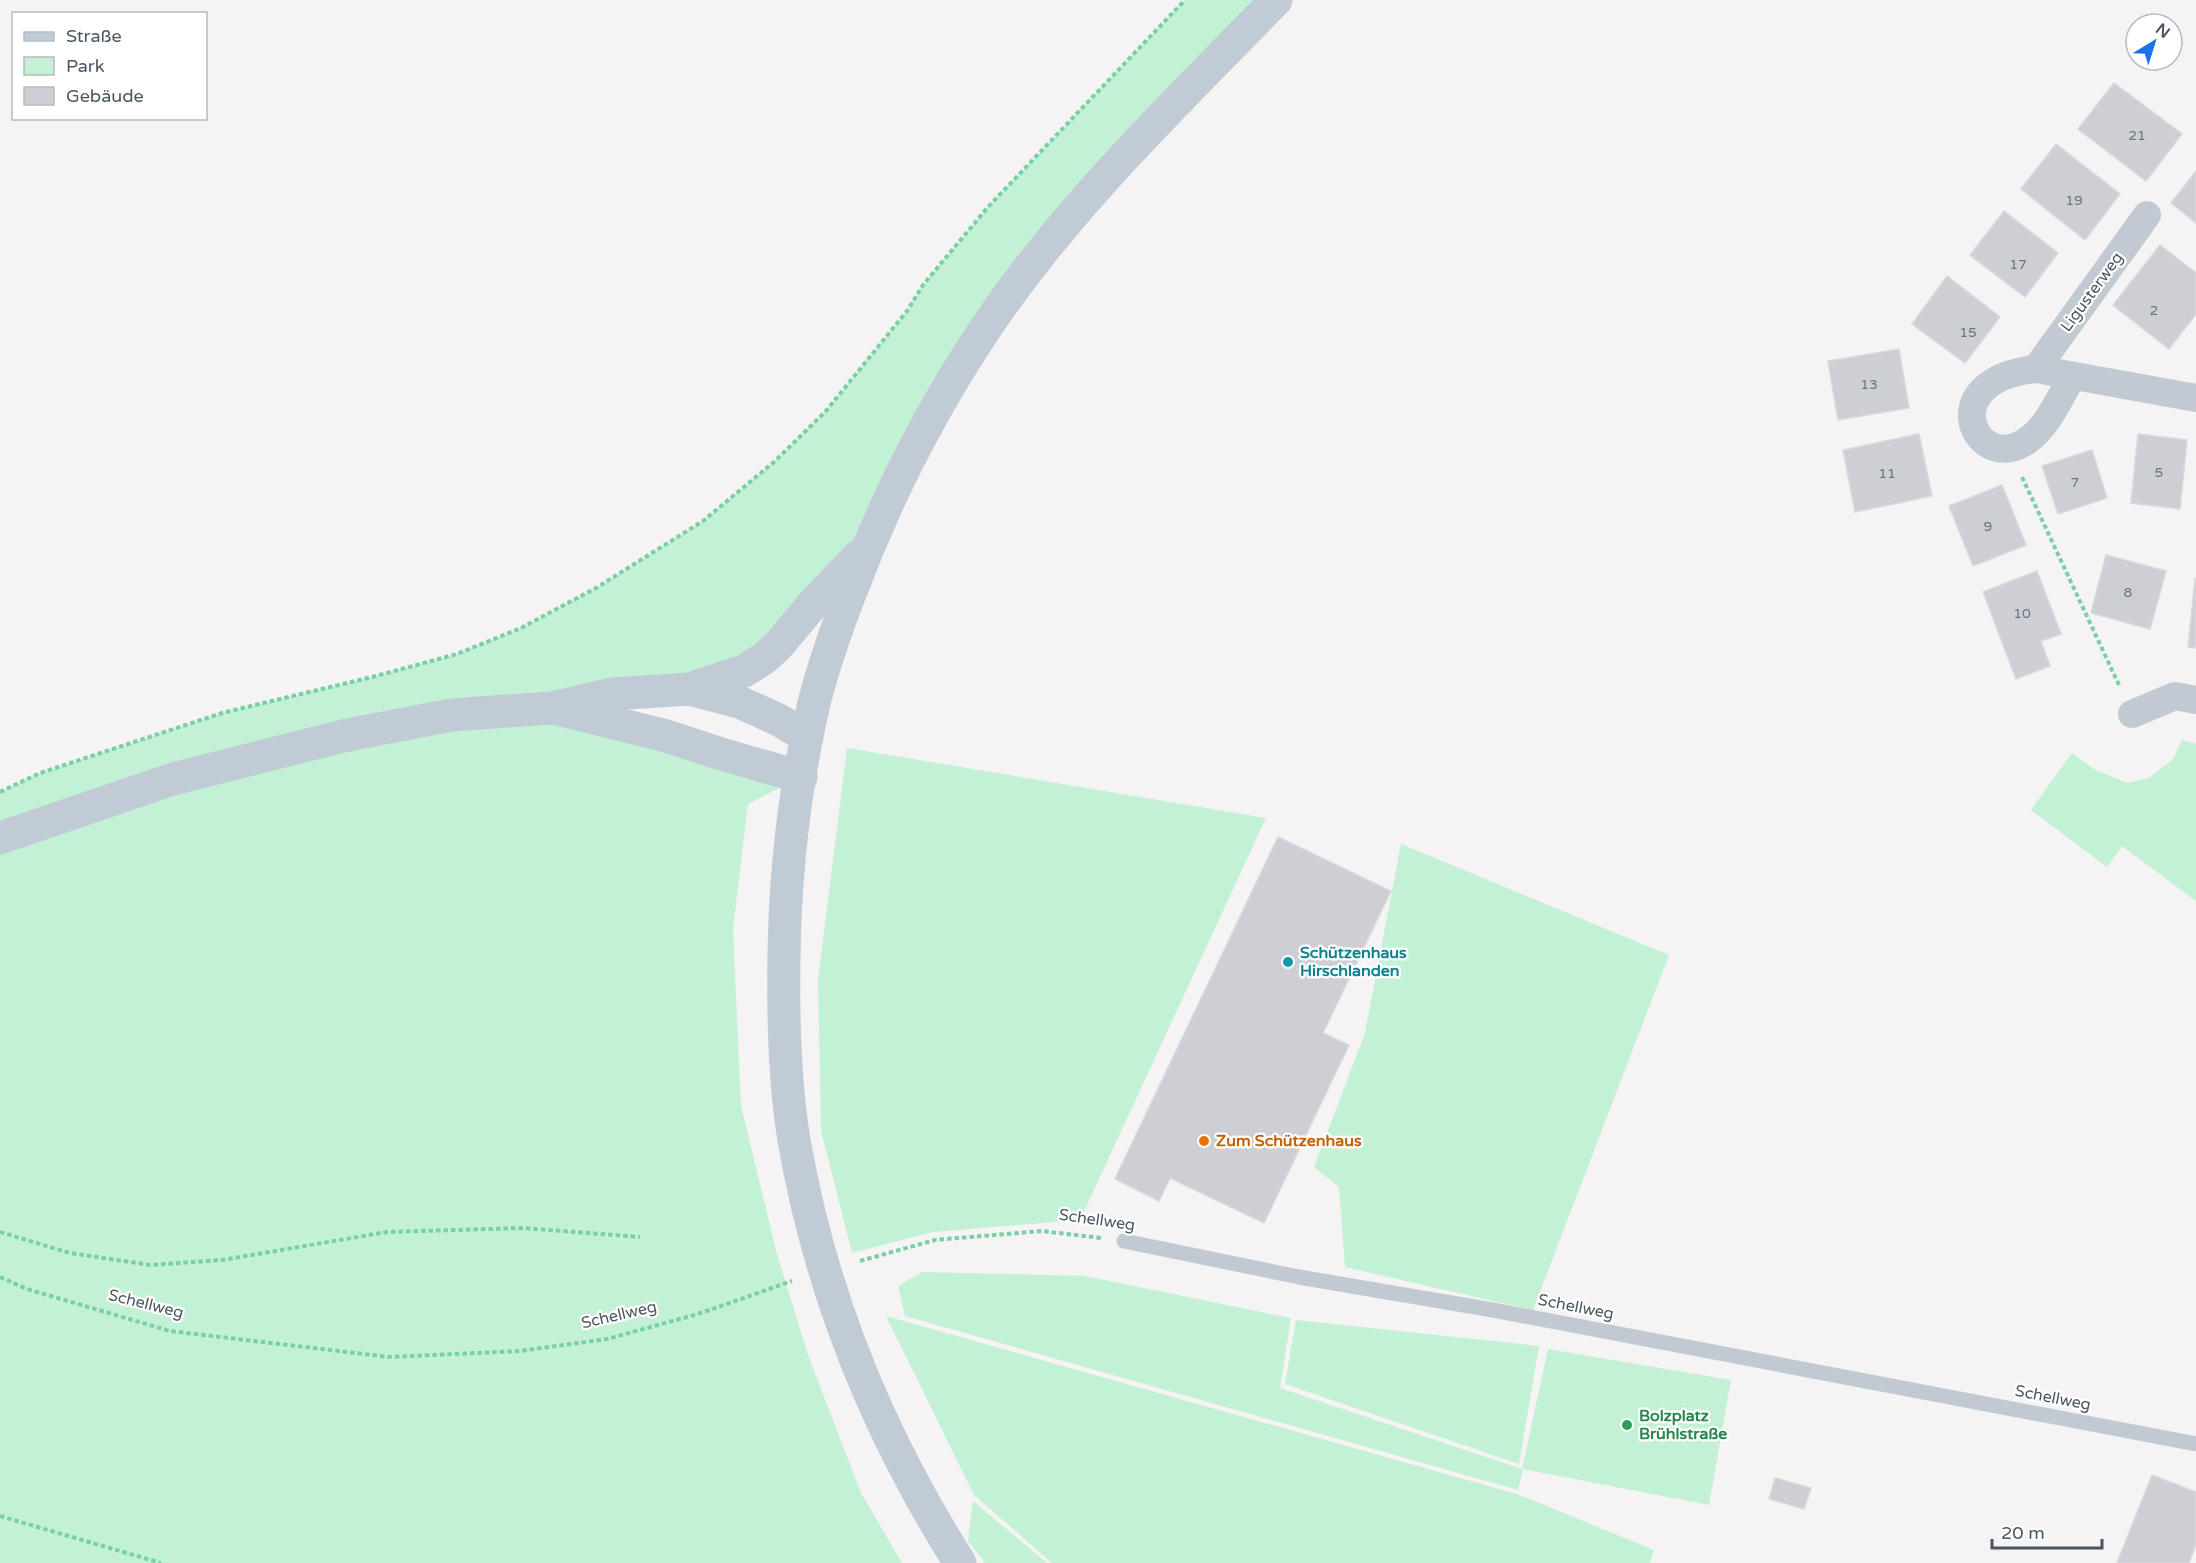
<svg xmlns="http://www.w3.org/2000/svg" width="2196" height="1563" viewBox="0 0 2196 1563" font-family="'Varela Round',sans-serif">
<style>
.green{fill:#c3f1d5}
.building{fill:#cdcfd5;stroke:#d7d9de;stroke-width:1.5}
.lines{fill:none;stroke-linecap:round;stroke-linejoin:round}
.path{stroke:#7ad0a6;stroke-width:4;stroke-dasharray:4.5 3;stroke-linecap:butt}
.service{stroke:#c1cad2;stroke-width:15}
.minor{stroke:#c1cad2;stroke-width:28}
.secondary{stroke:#c1cbd6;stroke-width:33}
.culture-dot{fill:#0f9aa8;stroke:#fff;stroke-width:2}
.food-dot{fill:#e8710a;stroke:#fff;stroke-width:2}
.leisure-dot{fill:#2e9e5b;stroke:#fff;stroke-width:2}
.labels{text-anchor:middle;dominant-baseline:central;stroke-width:4.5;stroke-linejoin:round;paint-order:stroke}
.number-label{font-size:14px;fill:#6b747e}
.street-label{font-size:16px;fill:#4a5661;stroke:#fff}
.culture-label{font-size:16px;font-weight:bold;fill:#0d838f;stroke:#fff;text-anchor:start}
.food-label{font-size:16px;font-weight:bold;fill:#c56008;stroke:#fff;text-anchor:start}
.leisure-label{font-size:16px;font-weight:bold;fill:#27864d;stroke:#fff;text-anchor:start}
</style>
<rect width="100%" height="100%" fill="#f5f3f3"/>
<g class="green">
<path d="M1185,0H1276L1076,210L888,500L763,659L554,708L801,777L748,804L733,929L741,1106L777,1254L808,1355L861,1493L902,1563H0V792L40,773L222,713L376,676L457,654L521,628L596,588L703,521L774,462L826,411L907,311L923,285L988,207Z"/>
<path d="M2182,740L2196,744V901L2122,846L2107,867L2031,810L2072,753L2094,769L2127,783L2149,778L2173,759Z"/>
<path d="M847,748L1266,818L1080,1220L933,1232L852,1253L821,1131L818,979Z"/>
<path d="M1401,844L1669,955L1533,1310L1345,1267L1339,1187L1314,1167L1365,1033Z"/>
<path d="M922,1272L1085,1276L1291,1318L1280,1388L1522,1469L1548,1349L1731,1380L1709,1505L1523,1469L1518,1490L905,1316L898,1286Z"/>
<path d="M886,1316L1517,1494L1654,1550L1650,1563H1052L974,1495Z"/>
<path d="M1296,1320L1539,1346L1519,1464L1285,1384Z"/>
<path d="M973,1501L1047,1563H985L968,1541Z"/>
</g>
<g class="building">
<path d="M2114,83L2182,134L2146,181L2078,129Z"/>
<path d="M2056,144L2120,194L2085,240L2021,189Z"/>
<path d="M2196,171V223L2171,203Z"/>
<path d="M2004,211L2058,253L2025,297L1970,255Z"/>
<path d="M2160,245L2196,273V314L2169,349L2113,305Z"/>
<path d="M1947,276L2000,317L1965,363L1912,324Z"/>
<path d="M1899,349L1909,408L1838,420L1828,361Z"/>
<path d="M1919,434L1932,496L1855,512L1843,450Z"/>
<path d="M2138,434L2187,440L2180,509L2131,503Z"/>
<path d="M2092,450L2107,498L2058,514L2042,466Z"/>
<path d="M2002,485L2026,545L1973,566L1949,506Z"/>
<path d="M2106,555L2166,571L2150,629L2091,613Z"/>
<path d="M2037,571L2061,634L2041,641L2050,666L2016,679L1983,592Z"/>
<path d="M2195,579H2196V648L2188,647Z"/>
<path d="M1278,837L1391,891L1323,1033L1349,1045L1264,1223L1170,1178L1159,1201L1115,1179Z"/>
<path d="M2152,1475L2196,1492V1544L2189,1563H2117Z"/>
<path d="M1775,1478L1811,1488L1804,1509L1769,1499Z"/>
</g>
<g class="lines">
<g class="path">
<path d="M2022,477L2119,685"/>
<path d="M0,792L40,773L222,713L376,676L457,654L521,628L596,588L703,521L774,462L826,411L907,311L923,285L988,207L1185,0"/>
<path d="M0,1232L70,1253L150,1265L222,1260L387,1232L523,1228L640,1237"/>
<path d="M860,1261L935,1240L1042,1231L1101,1238"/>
<path d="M0,1277L27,1289L170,1331L389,1357L520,1351L607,1339L698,1314L792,1281"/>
<path d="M0,1516L161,1563"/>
</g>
<path class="service" d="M1124,1241L1299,1277L1493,1310L2196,1444"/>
<g class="minor">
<path d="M2036,369L2147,215"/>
<path d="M2072,377C2060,397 2048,426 2028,440C1976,478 1930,380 2036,369L2196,398"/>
<path d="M2132,714L2175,696L2196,700"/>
</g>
<g class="secondary">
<path d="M690,689L744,671L763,659L776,648L813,604L859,556"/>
<path d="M557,709L663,735L718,753L801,777"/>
<path d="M0,838L173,779L343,736L451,715L552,708L612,694L690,689L739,702L779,720L807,737"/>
<path d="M960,1563C878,1434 820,1291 794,1140C784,1080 783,1017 784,956C785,872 795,786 814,703C824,664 838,624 853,586C887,496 931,410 985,329C1067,207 1174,105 1276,0"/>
</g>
</g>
<circle class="culture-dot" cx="1288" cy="962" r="6"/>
<circle class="food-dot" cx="1204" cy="1141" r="6"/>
<circle class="leisure-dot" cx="1627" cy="1425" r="6"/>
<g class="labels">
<g class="number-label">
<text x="2137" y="135">21</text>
<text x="2074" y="200">19</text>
<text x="2018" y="264">17</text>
<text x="2154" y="310">2</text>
<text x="1968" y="332">15</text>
<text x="1869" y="384">13</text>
<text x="2159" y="472">5</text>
<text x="1887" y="473">11</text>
<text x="2075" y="482">7</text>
<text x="1988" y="526">9</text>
<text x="2128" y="592">8</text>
<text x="2022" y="613">10</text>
</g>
<g class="street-label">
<text transform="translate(2092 292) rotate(-54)">Ligusterweg</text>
<text transform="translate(1097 1220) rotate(8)">Schellweg</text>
<text transform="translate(146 1304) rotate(14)">Schellweg</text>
<text transform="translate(1576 1307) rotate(11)">Schellweg</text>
<text transform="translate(619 1315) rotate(-13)">Schellweg</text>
<text transform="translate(2053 1398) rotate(11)">Schellweg</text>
</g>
<g class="culture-label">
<text x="1300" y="953">Schützenhaus<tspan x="1300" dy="18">Hirschlanden</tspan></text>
</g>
<g class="food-label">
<text x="1216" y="1141">Zum Schützenhaus</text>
</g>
<g class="leisure-label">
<text x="1639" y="1416">Bolzplatz<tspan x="1639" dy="18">Brühlstraße</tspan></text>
</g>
</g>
<rect x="12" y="12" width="195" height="108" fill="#ffffff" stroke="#b7bbc0" stroke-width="1.5"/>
<rect x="24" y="32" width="30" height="9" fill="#c1cbd6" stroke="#b7bbc0" stroke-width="1.5"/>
<text x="66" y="42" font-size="18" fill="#4a5661">Straße</text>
<rect x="24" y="57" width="30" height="18" fill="#c3f1d5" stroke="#b7bbc0" stroke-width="1.5"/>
<text x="66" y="72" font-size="18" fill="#4a5661">Park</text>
<rect x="24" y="87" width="30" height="18" fill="#cdcfd5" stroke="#b7bbc0" stroke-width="1.5"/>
<text x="66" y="102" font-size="18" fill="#4a5661">Gebäude</text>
<g transform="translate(2154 42) rotate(38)"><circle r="28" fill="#ffffff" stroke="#b7bbc0" stroke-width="1.5"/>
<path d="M0-4.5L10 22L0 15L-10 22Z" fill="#1a73e8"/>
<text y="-9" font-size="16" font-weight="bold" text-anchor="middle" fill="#4a5661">N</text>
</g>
<path d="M1992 1539v9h110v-9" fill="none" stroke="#4a5661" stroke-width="3"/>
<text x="2001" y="1539" font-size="18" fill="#4a5661" stroke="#ffffff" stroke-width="4.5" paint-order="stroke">20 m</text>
</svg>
